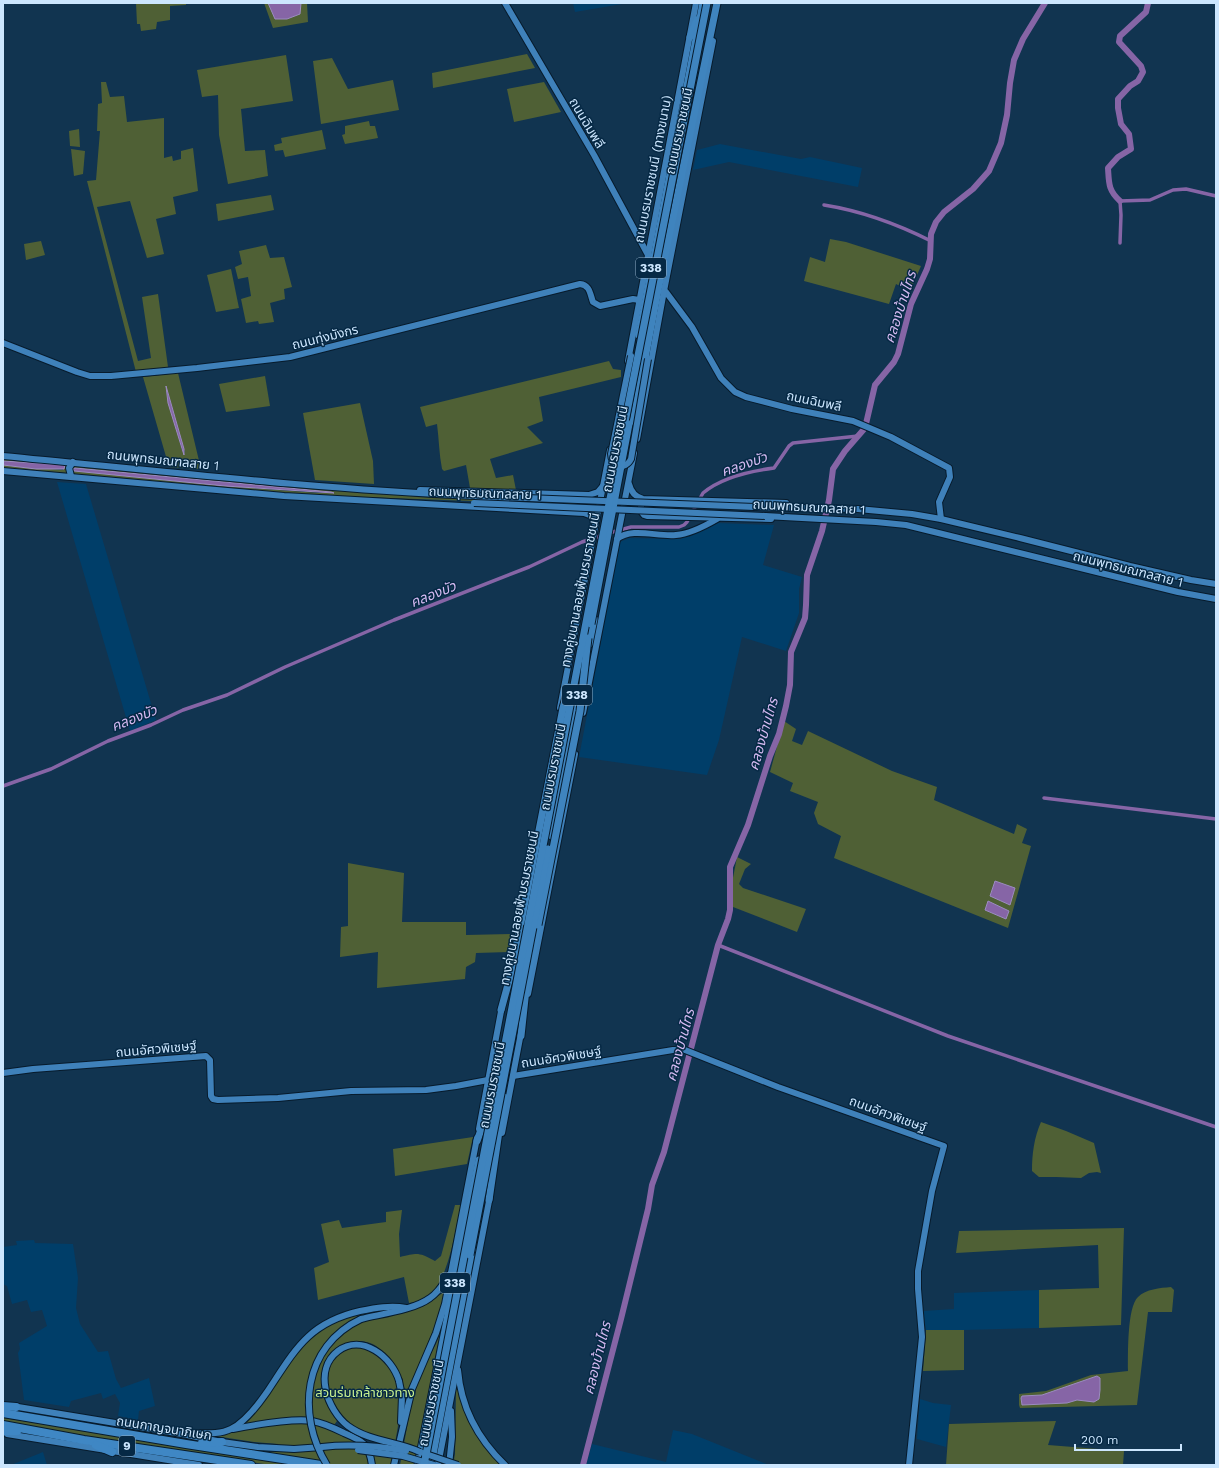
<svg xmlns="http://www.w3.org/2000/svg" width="1219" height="1468" viewBox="0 0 1219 1468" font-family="'Work Sans','Noto Sans Thai',sans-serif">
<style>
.built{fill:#003e69}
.green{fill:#4f6035;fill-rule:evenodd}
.water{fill:#8665a6;stroke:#9b8cc0}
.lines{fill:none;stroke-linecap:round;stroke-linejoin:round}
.canal{stroke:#8665a6;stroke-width:3.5}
.river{stroke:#8665a6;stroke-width:6}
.secondary-casing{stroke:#071b2c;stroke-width:8}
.primary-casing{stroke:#071b2c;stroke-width:9}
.highway-casing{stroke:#071b2c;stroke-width:10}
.secondary{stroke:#3f81ba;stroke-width:6}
.primary{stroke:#3f84be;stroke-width:7}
.highway{stroke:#3f87c4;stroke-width:8}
.secondary-bridge-casing{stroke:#071b2c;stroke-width:8;stroke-linecap:butt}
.primary-bridge-casing{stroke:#071b2c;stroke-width:9;stroke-linecap:butt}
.secondary-bridge{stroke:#3f81ba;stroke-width:6}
.primary-bridge{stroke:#3f84be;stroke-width:7}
.labels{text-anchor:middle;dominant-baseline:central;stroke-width:3;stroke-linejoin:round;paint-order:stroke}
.shield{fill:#062945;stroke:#91adc6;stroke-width:1}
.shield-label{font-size:12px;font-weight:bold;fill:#cce6fe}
.street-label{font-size:13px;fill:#cce6fe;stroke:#062945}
.park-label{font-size:13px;fill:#caf390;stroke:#062945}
.water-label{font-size:14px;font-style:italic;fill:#d6bbf2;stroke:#062945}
</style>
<rect width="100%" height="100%" fill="#113450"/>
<g class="built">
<path d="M573,3H628L575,12Z"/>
<path d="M720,144L801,159L810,157L862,168L858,187L729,162L693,170L697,150Z"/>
<path d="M57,482L86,484L156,720L130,731Z"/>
<path d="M718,523L774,525L763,565L802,577L799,589V613L786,651L742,637L719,740L707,775L579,757L620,542L629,538L680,539Z"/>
<path d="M34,1240L35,1243L73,1244L78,1278L76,1308L80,1324L98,1352L108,1351L116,1379L121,1388L149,1378L155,1406L139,1411L138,1420L118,1416L120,1403L115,1394L103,1399L101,1393L71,1401L69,1407L24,1400L18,1353L20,1349L19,1343L47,1326L42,1310L31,1312L27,1300L12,1304L7,1286L3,1284V1247L17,1245L16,1241Z"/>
<path d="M1039,1290V1328L964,1330H926L923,1311L954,1309V1293Z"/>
<path d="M920,1399L933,1403L951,1405L946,1447L917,1439Z"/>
<path d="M673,1430L692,1434L769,1465H586L592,1444L666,1462Z"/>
<path d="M43,1452L47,1465H11Z"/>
</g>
<g class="green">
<path d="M136,3H186V5L170,6V20L157,22L156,29L141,31L140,24H137Z"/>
<path d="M264,3H307L308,22L273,28Z"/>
<path d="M527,54L535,68L433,88L432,73Z"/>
<path d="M286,55L293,101L241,109L245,151L265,150L268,176L228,184L219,135L218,95L202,97L197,70Z"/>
<path d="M332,58L348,89L393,80L399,110L321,124L313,61Z"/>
<path d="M101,82H106L110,97L124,96L127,122L164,118V158L172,156L173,161L181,159V151L193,148L198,191L173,197L176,214L156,219L164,254L147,258L130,201L97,207L138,361L151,358L142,297L158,294L168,367L136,372L87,181L96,180L100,131H97L98,104L102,103Z"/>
<path d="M544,82L561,112L514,122L507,89Z"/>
<path d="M369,121L370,126H375L378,138L345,144L342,135L345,134V126Z"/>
<path d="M79,129L80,147L70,146L69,131Z"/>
<path d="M322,130L326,149L285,157L283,150L275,151L274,145L282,143L281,138Z"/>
<path d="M71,149L85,151L83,174L74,176Z"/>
<path d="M271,195L274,210L218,221L216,204Z"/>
<path d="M830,239L846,242L921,266L910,291L896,284L889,304L804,281L810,257L825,262Z"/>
<path d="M41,241L45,255L26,260L24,244Z"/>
<path d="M266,245L270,258L284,257L292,287L284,289L285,299L270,303L274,322L259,324L258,321L246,323L241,299L251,296L248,277L238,279L235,267L242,264L239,251Z"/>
<path d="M231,269L239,308L216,312L207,275Z"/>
<path d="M609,361L613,369L621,370V377L539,397L543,421L527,427L543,443L490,459L496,478L513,475L516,490L470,488L466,465L444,471L442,469C439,454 439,439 437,424L426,427L420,407Z"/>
<path d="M178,373L201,469L169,467L143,377ZM166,391L168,393L185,453L182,450Z"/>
<path d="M265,376L270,406L226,412L219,384Z"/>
<path d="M360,403L373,461L374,484L315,480L303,413Z"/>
<path d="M3,458L69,464L67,473L3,468V465L63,470L65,465L3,461Z"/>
<path d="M73,466L337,489L588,500L585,509L472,501L308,495L73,474L72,471ZM75,468L331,492L319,493L225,486L74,471L73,469Z"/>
<path d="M784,721L796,729L792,741L802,745L808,731L892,771L937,787L934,800L1014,834L1017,824L1027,829L1022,843L1031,846L1008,928L834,858L841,836L818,824L814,813L818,802L790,791L793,783L770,772Z"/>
<path d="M737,857L751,864L745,869L739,884L743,888L806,909L797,932L733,907L732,883Z"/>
<path d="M348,863L404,873L402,922H466V935L512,934L509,952L476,953L475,962L466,967L465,979L377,988L378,952L340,957L341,927L348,926Z"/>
<path d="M1041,1122L1066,1131L1094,1143L1101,1173L1097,1172L1089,1173L1081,1178L1056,1177H1039L1032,1171C1032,1154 1034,1138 1041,1122Z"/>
<path d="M473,1137L467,1164L395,1176L393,1149Z"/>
<path d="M455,1205H461C454,1232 449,1289 421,1300C417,1302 413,1302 409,1303L404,1277L318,1300L314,1268L329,1262L321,1224L339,1220L342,1228L386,1222V1212L402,1210L399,1234L400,1257C418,1253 418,1252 435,1261L441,1256Z"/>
<path d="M1124,1228L1121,1325L1039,1328V1290L1099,1288L1098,1245L956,1253L959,1231Z"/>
<path d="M1171,1287L1174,1290L1172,1312H1148L1137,1405L1020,1408L1019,1405V1394L1046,1391L1091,1375L1128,1371C1128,1355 1127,1307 1138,1297C1146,1289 1160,1288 1171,1287Z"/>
<path d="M444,1292L439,1316L408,1391L405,1390C402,1382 400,1372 395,1365C393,1361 390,1358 387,1356C382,1351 377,1345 370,1343C354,1337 337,1345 327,1358C323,1364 322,1375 321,1382C321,1396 329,1410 337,1421L334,1425L313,1418L242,1424L310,1336L333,1321L370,1312L356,1317L360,1322L406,1312L424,1306Z"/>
<path d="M446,1319L418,1465H400L413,1395L421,1372L436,1344Z"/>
<path d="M926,1330H964V1370L923,1371Z"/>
<path d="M359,1347C407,1360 403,1407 394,1447L356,1430L335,1410L327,1388L329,1368L333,1360L344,1349Z"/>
<path d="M456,1389L459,1390C460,1397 462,1405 464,1411C471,1432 486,1449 501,1465H453L455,1454Z"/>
<path d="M3,1418L275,1460L263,1453L275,1451L278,1444L254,1442L215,1436L232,1431L285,1424L314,1423L359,1441L393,1451L391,1465H271L107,1440L3,1422Z"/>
<path d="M1056,1421L1048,1445L1124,1451L1123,1465H946L949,1424Z"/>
</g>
<g class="water">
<path d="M268,3H301L300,14L287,19H275Z"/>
<path d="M166,386L184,449V455L168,403Z"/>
<path d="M3,461L65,465L64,469H36L3,465Z"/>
<path d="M75,468L331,492L334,493L225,486L74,471L73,469Z"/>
<path d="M995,881L1015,888L1010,905L990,896Z"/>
<path d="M988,901L1009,911L1006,919L985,910Z"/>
<path d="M1097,1376L1100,1378V1390L1099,1399L1094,1402L1077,1400L1067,1403L1022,1405L1021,1398L1022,1396L1042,1395Z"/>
</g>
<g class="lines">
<g class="canal">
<path d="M824,205C862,211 897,224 931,241"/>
<path d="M1120,243L1121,215L1120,201L1150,200L1173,190L1186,189L1216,196"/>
<path d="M609,533L631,527H679L684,525L687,522L703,493C722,477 751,471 774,468L789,446L793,443L858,436"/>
<path d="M3,786L51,769L108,741L151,725L183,710L227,695L285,667L394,620L529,567L582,542L603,535"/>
<path d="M1044,798L1216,819"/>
<path d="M718,945L948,1036L1216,1127"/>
</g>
<g class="river">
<path d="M1120,201C1108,190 1109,183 1108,168L1118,157L1131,149L1129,134L1121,124L1118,108V99L1130,86L1138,81L1143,72L1141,66L1119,42L1120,36L1146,12L1148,3"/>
<path d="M583,1465L621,1319L648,1209L652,1185L664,1152L718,945L728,919L730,910V867L748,825L770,756L779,734L786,706L790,685L791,652L805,618L806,605L807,575L822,531L829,500L833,469L845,451L865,428L875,385L894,362L898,354L911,304L927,269L930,259L931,234L936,222L944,212L973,189L989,171L1001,143L1007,115L1010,83L1014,60L1023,39L1045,3"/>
</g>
<g class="secondary-casing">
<g id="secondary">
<path d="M505,3L594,155L648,255"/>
<path d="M664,291L666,292L692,327L721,378L735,392L746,397L792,409L853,421L891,437L949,468L950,477L939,502L941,519"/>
<path d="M3,343L77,372L90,376H111L197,368L290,357L580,284C590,285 590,294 593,302L600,306L633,299L639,300V303"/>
<path d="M628,361L696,3"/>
<path d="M637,439L664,291L713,41"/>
<path d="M3,456C160,471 317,489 475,496"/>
<path d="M3,471L284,496L584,513L592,516L595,524"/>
<path d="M71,476L69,468L73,462"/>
<path d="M629,484C631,492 635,497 643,499L786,503"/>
<path d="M420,490L589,495L598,492L603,486"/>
<path d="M645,500L641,504V511L644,515L647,516L771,519"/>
<path d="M755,507L858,509L912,514L941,519L1020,538L1130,566L1191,580L1216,584"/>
<path d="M765,516L876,522L906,525L1178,592L1216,599"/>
<path d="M617,539C632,527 657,537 676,535C690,534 705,526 717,519"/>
<path d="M560,708L610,450"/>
<path d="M583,713L634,453"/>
<path d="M528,994L575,754"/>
<path d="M3,1073L33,1069L206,1056L210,1060L211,1096L213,1099L218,1100L278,1098L351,1091L426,1090L456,1086L488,1080"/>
<path d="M513,1076L673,1050H685L778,1087L944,1146L932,1191L918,1271V1289L922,1337L909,1465"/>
<path d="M479,1129L502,1006"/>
<path d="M502,1133L521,1033"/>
<path d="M361,1319C381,1314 414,1310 430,1298C439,1292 444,1283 450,1274"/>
<path d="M458,1370C461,1407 478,1439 505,1465"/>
<path d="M399,1381L402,1396L401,1422"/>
<path d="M12,1406L182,1434L222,1442L258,1447L294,1449L322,1447"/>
<path d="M233,1429C254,1425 292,1418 312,1421C323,1423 334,1428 344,1433C363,1441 369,1444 372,1465"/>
<path d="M192,1433C204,1433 219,1435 231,1429C245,1422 258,1405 267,1392C295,1350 308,1323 360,1311C375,1308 391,1305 406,1308"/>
<path d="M7,1434L199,1465"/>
<path d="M394,1465L412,1389L436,1333L445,1304L477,1138"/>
<path d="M438,1465L490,1196"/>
<path d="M449,1465L452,1437L451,1411"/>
</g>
</g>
<g class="primary-casing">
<g id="primary">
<path d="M690,37L697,20"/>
<path d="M639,335L703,3"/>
<path d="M631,432L658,290L717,3"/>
<path d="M589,644L594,619"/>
<path d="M552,836L579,697"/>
<path d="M501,1010L510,977L521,922"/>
<path d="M521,1036L527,980L538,925"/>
<path d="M477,1141L491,1102"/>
<path d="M489,1200L504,1097"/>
<path d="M418,1465L479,1160"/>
<path d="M431,1465L472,1249"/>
</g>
</g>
<g class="highway-casing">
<g id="highway">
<path d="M3,1406L16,1407"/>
<path d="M3,1413L186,1444L321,1465"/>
<path d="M3,1425L84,1440L251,1465"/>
<path d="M3,1431H17"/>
<path d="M202,1443L222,1442"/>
<path d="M96,1445L112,1452"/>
</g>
</g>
<use href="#secondary" class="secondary"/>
<use href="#primary" class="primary"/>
<use href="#highway" class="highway"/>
<g class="secondary-bridge-casing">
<g id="secondary-bridge">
<path d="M631,356L611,454C611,466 625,471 631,459L648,359"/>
<path d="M475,496L755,507"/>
<path d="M474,503L765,516"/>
<path d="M399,1381C392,1357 362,1333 338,1351C313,1370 327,1410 348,1426C370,1442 397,1441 420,1452"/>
<path d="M322,1447C350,1444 378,1446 406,1451"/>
<path d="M358,1450L403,1456L434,1465"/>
<path d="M423,1453L458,1465"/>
<path d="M327,1465C296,1415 303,1346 361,1319"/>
</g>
</g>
<g class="primary-bridge-casing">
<g id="primary-bridge">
<path d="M591,624L629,424"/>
<path d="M521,922L563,708L569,687"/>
<path d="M538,925L580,711L588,638"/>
<path d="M470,1255L548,849"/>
<path d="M424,1465L598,560L707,3"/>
</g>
</g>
<use href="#secondary-bridge" class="secondary-bridge"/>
<use href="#primary-bridge" class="primary-bridge"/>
</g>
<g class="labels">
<g class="shield">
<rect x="636" y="258" width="30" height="20" rx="3"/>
<rect x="562" y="685" width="30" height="20" rx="3"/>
<rect x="440" y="1273" width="30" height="20" rx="3"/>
<rect x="119" y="1436" width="16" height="20" rx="3"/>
</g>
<g class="shield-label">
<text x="651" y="268">338</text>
<text x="577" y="695">338</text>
<text x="455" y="1283">338</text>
<text x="127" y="1446">9</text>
</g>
<g class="street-label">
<text transform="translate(587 123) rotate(59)">ถนนฉิมพลี</text>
<text transform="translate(679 131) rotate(-78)">ถนนบรมราชชนนี</text>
<text transform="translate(653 169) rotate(-79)">ถนนบรมราชชนนี (ทางขนาน)</text>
<text transform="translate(325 337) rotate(-14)">ถนนทุ่งมังกร</text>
<text transform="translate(814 401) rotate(12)">ถนนฉิมพลี</text>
<text transform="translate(615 449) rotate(-79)">ถนนบรมราชชนนี</text>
<text transform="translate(163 460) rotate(6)">ถนนพุทธมณฑลสาย 1</text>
<text transform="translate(485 493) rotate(2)">ถนนพุทธมณฑลสาย 1</text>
<text transform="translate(809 507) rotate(3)">ถนนพุทธมณฑลสาย 1</text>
<text transform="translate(1128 569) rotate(14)">ถนนพุทธมณฑลสาย 1</text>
<text transform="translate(580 590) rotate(-79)">ทางคู่ขนานลอยฟ้าบรมราชชนนี</text>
<text transform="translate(553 767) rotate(-79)">ถนนบรมราชชนนี</text>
<text transform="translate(519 908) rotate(-79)">ทางคู่ขนานลอยฟ้าบรมราชชนนี</text>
<text transform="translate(156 1049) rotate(-5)">ถนนอัศวพิเชษฐ์</text>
<text transform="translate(561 1057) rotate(-9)">ถนนอัศวพิเชษฐ์</text>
<text transform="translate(492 1085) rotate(-79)">ถนนบรมราชชนนี</text>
<text transform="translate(888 1114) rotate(20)">ถนนอัศวพิเชษฐ์</text>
<text transform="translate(431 1403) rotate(-79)">ถนนบรมราชชนนี</text>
<text transform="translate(164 1428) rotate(9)">ถนนกาญจนาภิเษก</text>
</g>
<g class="park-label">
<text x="365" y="1392">สวนร่มเกล้าชาวทาง</text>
</g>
<g class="water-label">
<text transform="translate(900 307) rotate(-72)">คลองบ้านไทร</text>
<text transform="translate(744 464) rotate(-19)">คลองบัว</text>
<text transform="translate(433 594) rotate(-22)">คลองบัว</text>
<text transform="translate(134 718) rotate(-22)">คลองบัว</text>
<text transform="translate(763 734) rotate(-74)">คลองบ้านไทร</text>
<text transform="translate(680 1045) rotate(-75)">คลองบ้านไทร</text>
<text transform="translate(597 1358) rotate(-76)">คลองบ้านไทร</text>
</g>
</g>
<rect width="1219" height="1468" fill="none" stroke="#cce6fe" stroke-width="8"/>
<path d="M1075 1444v6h106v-6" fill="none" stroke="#cce6fe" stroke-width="2"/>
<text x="1081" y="1444" font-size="12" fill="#cce6fe" stroke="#062945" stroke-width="3" paint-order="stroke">200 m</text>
</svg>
